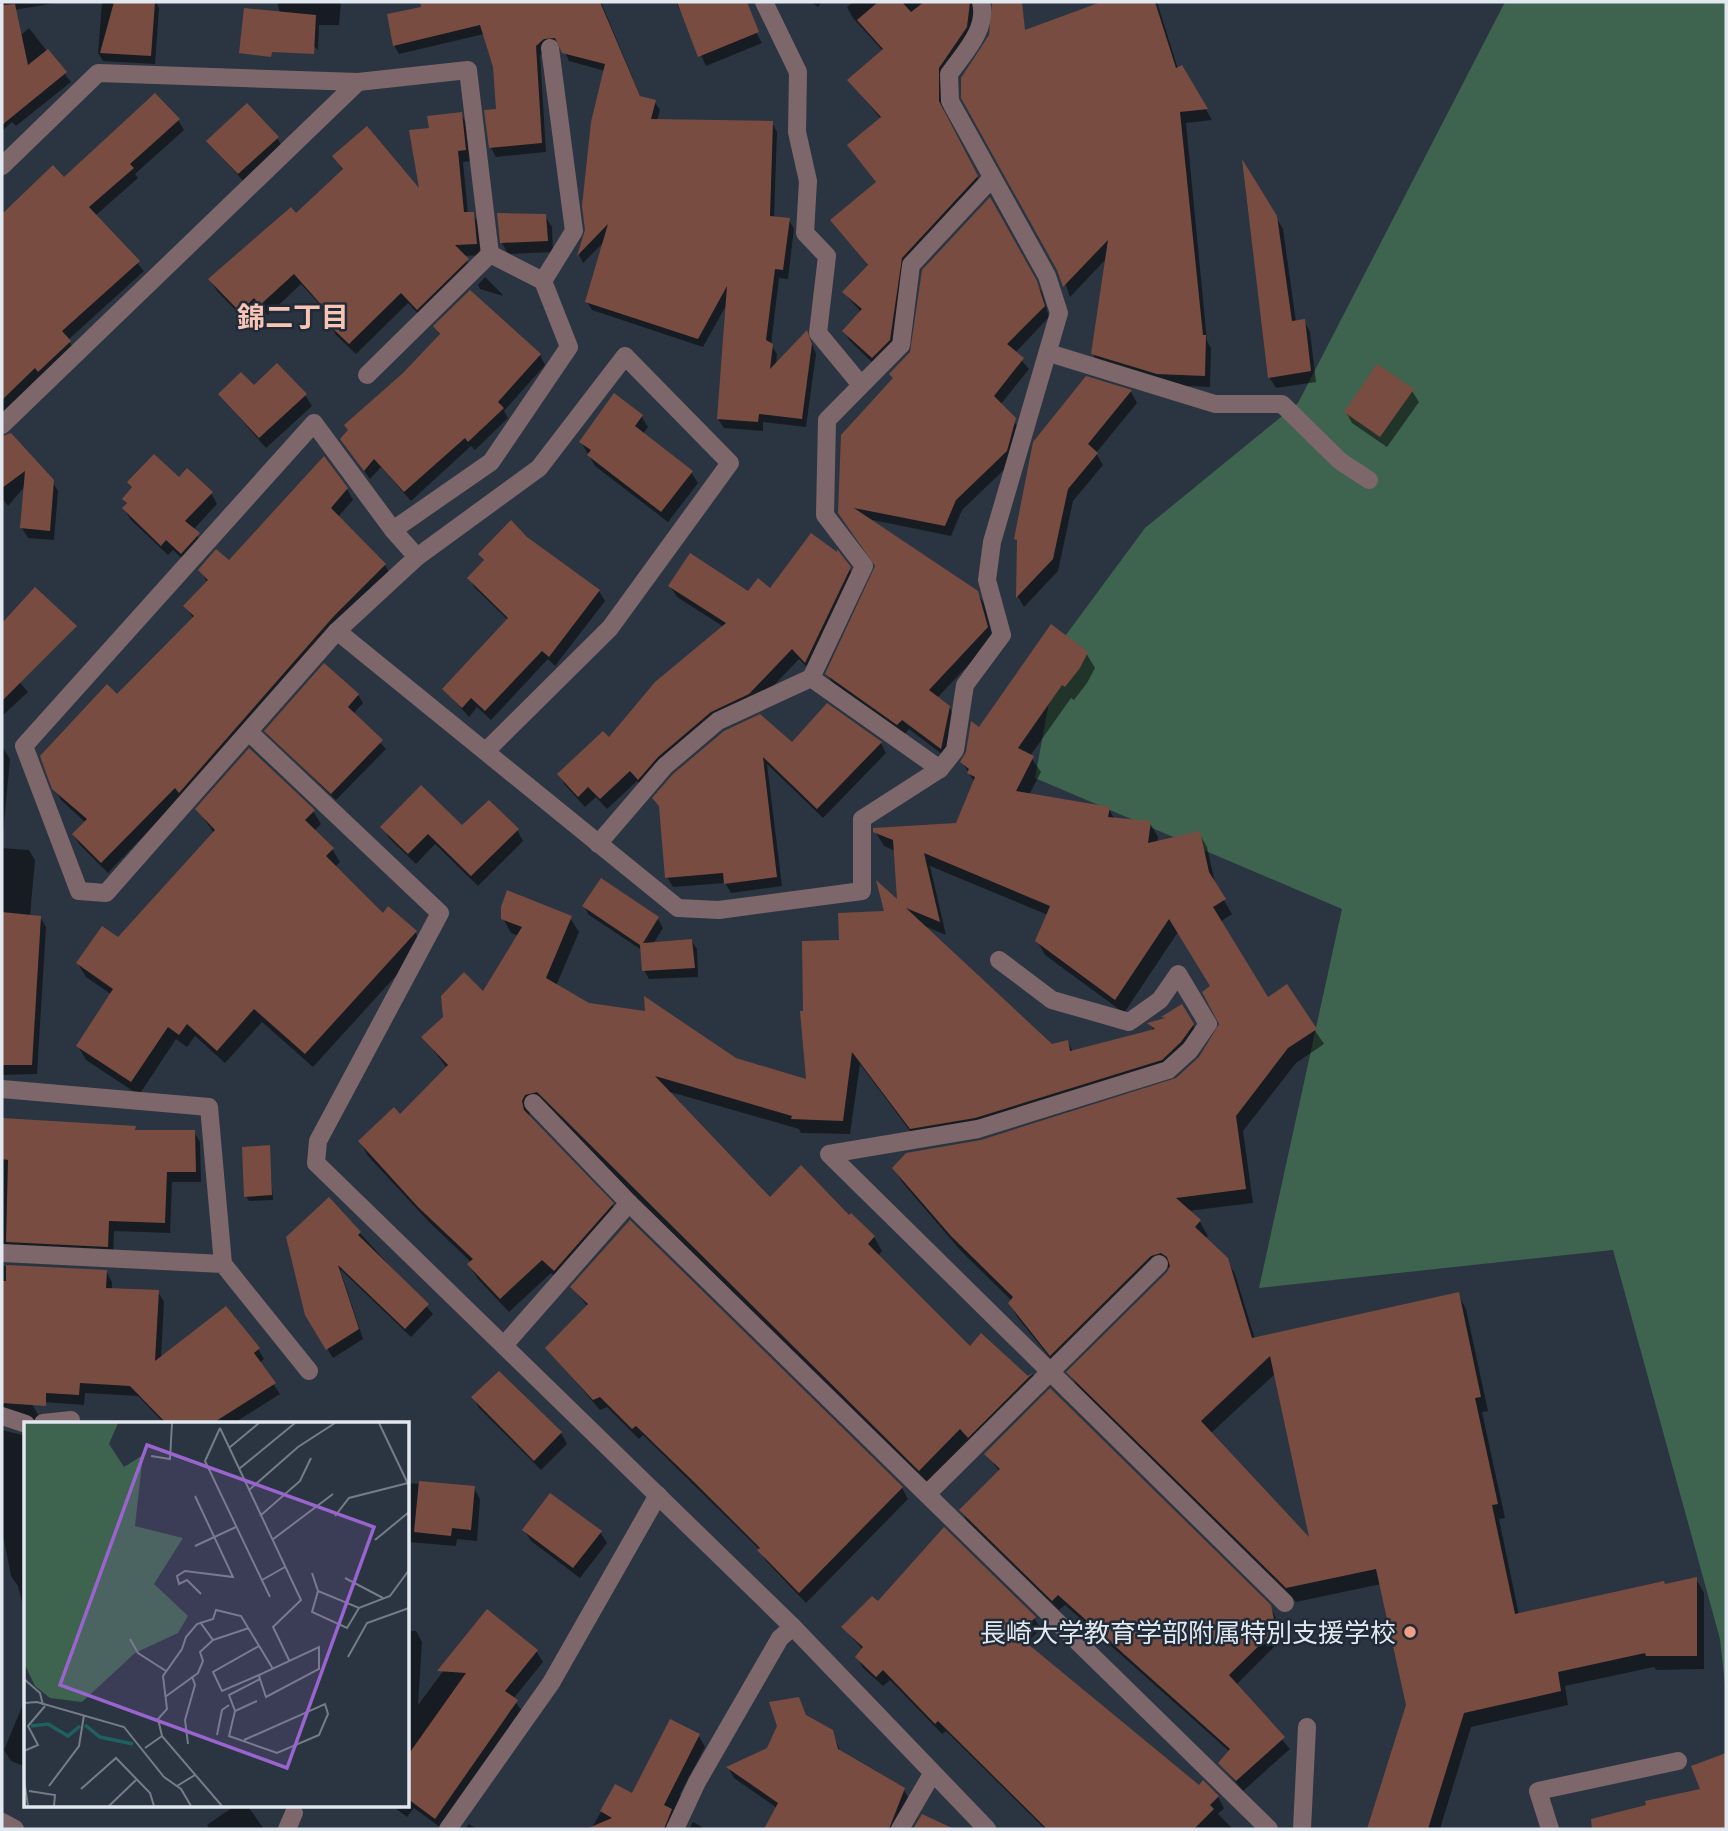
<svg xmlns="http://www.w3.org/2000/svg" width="1728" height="1831" viewBox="0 0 1728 1831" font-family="Mulish,'Noto Sans JP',sans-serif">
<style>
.green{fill:#3e634e}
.shadow{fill:#0007;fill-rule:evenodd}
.building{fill:#794c41;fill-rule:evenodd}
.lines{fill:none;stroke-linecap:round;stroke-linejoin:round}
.lane{stroke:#7d676a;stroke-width:18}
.street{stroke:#7d676a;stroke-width:18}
.poi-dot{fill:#f39f85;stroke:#212b37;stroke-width:2.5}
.labels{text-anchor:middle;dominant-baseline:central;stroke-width:5;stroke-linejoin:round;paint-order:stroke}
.poi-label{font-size:26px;fill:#e2e8f0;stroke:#212b37;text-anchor:end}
.neighbourhood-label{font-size:28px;font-weight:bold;fill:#f6c5b6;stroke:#212b37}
.inset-river{fill:none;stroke:#1f6061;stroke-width:3.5}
.inset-road{fill:none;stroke:#747d87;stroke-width:2}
.view{fill:#9a64ce;fill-opacity:0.15;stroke:#9a64ce;stroke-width:3.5}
.inset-edge{fill:none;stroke:#e2e8f0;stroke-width:3.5}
</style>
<rect width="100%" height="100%" fill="#2b3541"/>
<path class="green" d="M1505,2H1726V1693L1720,1639L1613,1250L1259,1288L1342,909L1035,778L1060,643L1145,528L1298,403Z"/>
<g class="shadow">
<path d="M2,2H62L14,10L15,13L2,15Z"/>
<path d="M102,2H156L159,8L155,64L103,61L98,53Z"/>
<path d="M277,2H341L339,25H319L318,50L281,17Z"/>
<path d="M422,2H601L641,98L654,101L660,110L657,121L772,123L777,132L774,218L789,220L794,229L788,279L779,278L771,345L777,354L776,365L807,333L811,341L816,354L806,427L763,422V431L724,428L718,419L728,302L703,347L592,310L587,302L605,241L583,263L579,255L587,231L605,71L569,61L563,48L555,45L540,55L546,152L496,157L491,148L498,111L495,66L484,34L399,54L394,45L423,8Z"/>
<path d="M676,2H739L762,43L706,66Z"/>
<path d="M811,2H822L818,7Z"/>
<path d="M853,2H987L975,30L943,85L944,114L983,187L907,269L895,351L878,368L850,341L844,331L861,312L844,293L869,267L832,220L877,183L849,145L881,119L850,81L883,51L853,18L847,7Z"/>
<path d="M1112,2H1157L1178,69L1182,67L1212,120L1186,123L1207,341L1211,348L1210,387L1165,385L1099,365L1093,354L1107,258L1070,297L985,46Z"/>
<path d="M29,28L71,82L16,126L12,122L2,131V52Z"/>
<path d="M461,114L467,125L471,161L463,162L468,214H473L479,225L483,255L463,256L474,271L424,320L408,303L356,354L336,335L330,324L334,320L301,284L268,315L261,308L247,322L217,291L210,280L295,215L343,171L334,156L422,194L431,130Z"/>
<path d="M178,120L184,130L135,174L138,178L95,216L144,271L68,340L75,351L2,415V216L53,168L64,179Z"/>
<path d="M277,138L284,149L246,184L208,142Z"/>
<path d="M1245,166L1283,229L1296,322L1304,321L1310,332L1316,382L1276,388L1269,377Z"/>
<path d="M990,200L1042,293L1049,317L1015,353L1029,369L1000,405L1021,430L1012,462L962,510L951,536L868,519L977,593L984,604L993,639L937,698L949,707L955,718L947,758L909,729L904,735L834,685L827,674L877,567L846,524L894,379L911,353Z"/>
<path d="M545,216L552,227L553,252L508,254L502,243Z"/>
<path d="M485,277L502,294L503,296L480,289L478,285Z"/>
<path d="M435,327L540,355L545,365L504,411L508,418L475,450L471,446L411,501L381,467L370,479L348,449L404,375L440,336Z"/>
<path d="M1087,378L1131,392L1137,403L1096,453L1103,465L1073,501L1058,571L1024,607L1018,597L1019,544L1016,539Z"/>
<path d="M1412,391L1419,402L1387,447L1352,423L1346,412Z"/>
<path d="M220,395H305L312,406L266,448Z"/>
<path d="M641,416L648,427L643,434L691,472L698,483L668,522L595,466L581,442Z"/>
<path d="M2,437L52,481L58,491L54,540L28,538L22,528L25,486L8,506L2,498Z"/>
<path d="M179,480L211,493L217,504L193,530L204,546L188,564L173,550L168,555L131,520L124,509L127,505L124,499L133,489L129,483Z"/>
<path d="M347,489L353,500L338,517L385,565L391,576L108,873L80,845L74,835L86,823L61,800L54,788L117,696L194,619L185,606L208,583L200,570L229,562Z"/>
<path d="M526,538L599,591L605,601L555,666L548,659L491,720L477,707L469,717L444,689L508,620L475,588L469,578L484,562L480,554Z"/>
<path d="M849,568L856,580L812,672L799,659L755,705L717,723L645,790L637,781L607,809L596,797L585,807L565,785L559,774L609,739L724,627L677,597L670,586L748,593Z"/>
<path d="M1086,653L1095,668L1087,683L1074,700L1071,698L1030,756L1041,772L1029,795L1109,809L1115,820L1150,823L1158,837L1157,843L1199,833L1207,847L1216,887L1232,914L1220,922L1268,999L1286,987L1324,1044L1296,1063L1243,1131L1253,1203L1188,1211L1200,1222L1208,1236L1205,1239L1226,1259L1235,1274L1255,1339L1458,1294L1466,1309L1488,1411L1482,1412L1505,1518L1499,1519L1519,1615L1696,1579L1704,1593V1669L1656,1670L1654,1667L1565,1686L1568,1705L1471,1727L1440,1829H1369L1408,1705L1381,1584L1296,1602L1077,1386L1069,1372L1169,1273L1170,1268L1166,1267L1059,1369L1018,1318L1010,1304L1012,1301L961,1251L902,1182L894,1168L1177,1080L1201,1058L1221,1024L1212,987L1178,932L1124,1013L1045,955L1037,941L1048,915L930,866L946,935L922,925L1051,1046L1068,1042L1073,1052L1154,1031L1150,1024L1165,1020L1163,1017L1182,1006L1201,1039L1189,1057L919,1143L860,1064L850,1134L801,1133L799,1129L667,1091L770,1200L849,1217L874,1237L882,1251L878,1256L970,1348L1027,1378L1033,1374L1041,1387L928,1484L647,1209L551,1109L540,1105L529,1114L530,1119L612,1204L620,1219L563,1284L551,1273L509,1312L478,1279L469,1265L472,1263L429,1222L368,1156L360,1141L400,1116L447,1068L424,1038L483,993L519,936L511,933L503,918H570L579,932L556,986L588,1004L735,1059L808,1081L841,942L899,904L895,851L884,846L875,831L957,825L975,783L962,762L980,729ZM1276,1373L1312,1543L1211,1433Z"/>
<path d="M2,662L28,692L2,716Z"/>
<path d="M358,695L363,703L353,714L386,749L336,800L266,731Z"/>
<path d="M760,716L792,745L881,743L886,753L823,818L767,764L782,886L731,893L725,883L673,887L667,877Z"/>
<path d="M2,746L10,759L2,845Z"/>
<path d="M197,809L313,811L321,824L314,831L332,849L340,862L335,867L383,915L415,932L423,946L313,1067L262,1022L225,1063L195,1036L187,1047L176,1039L139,1095L86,1060L78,1046L112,995L86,977L78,964L119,940L214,833Z"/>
<path d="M383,827L517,830L523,841L478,886L435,844L416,864L389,838Z"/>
<path d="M2,848L29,850L35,860L30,916L40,917L46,927L37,1074L2,1075Z"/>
<path d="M601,880L658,919L663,928L653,944L691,940L697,949L698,977L649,979L644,970L643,951L589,915L584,906Z"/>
<path d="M2,1120L134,1127L137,1132H194L200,1142L201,1182H172L170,1233L114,1231L113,1257L2,1255Z"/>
<path d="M269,1147L273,1200L249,1201L246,1196Z"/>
<path d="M630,1222L902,1488L908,1499L806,1603L766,1561L760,1550L643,1435L639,1439L607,1407L600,1410L547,1348L588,1307L572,1287Z"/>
<path d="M360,1233L433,1314L411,1337L340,1269L363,1339L333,1358L306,1315L288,1237Z"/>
<path d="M2,1266L106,1271L112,1282V1290L158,1292L164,1302L161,1359L258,1349L264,1359L259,1363L280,1394L234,1423H164L138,1396L85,1393L84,1405L30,1401L43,1423L2,1417Z"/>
<path d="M473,1397L561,1433L567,1444L541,1470L479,1408Z"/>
<path d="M2,1430L26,1436V1618L18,1586L11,1576L2,1530Z"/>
<path d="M986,1454L1270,1606L1276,1618L1281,1640L1236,1685L1290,1749L1243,1791L1220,1763L1230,1752L1065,1605L1059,1610L967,1521L961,1510L1000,1472Z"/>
<path d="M408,1483L474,1488L480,1499L477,1541L457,1539L456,1546L408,1542Z"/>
<path d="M524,1530L600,1532L607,1543L580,1578L531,1541Z"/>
<path d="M878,1603L1034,1618L1041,1629L1025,1644L1199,1788L1203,1783L1218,1797L1224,1808L1218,1814L1233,1829H1045L946,1731L942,1734L890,1680L883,1686L863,1668L857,1657L863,1650L843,1627Z"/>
<path d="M487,1612L536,1651L543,1662L513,1699L523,1712L441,1828L414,1808L407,1817L391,1805H408V1631H416L422,1642L418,1705Z"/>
<path d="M26,1697V1767L11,1761L4,1750Z"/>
<path d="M804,1710L807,1718L832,1731L841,1753L904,1790L910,1801L900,1829H766L777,1808L734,1778L728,1767L768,1750Z"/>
<path d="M699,1736L705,1747L680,1794L684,1800L673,1829H591L616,1786L633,1796Z"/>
<path d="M1726,1755V1829H1587L1643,1816L1702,1790L1693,1767Z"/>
<path d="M236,1805H247L264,1829H210L207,1825Z"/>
<path d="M693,1822L706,1829H689Z"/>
<path d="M469,1824L477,1829H465Z"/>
</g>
<g class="building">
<path d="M114,2H155L151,56L100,53Z"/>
<path d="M420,2H600L640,96L656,100L651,119L773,121L770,216L790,218L783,270L775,269L766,340L773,344L770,369L807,330L812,344L802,419L759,414L758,422L717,419L727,286L698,339L585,302L608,224L577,256L585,230L582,206L591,122L605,64L562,53L555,38L544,39L536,46L542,143L489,148L484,110L496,109L493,67L480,25L393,46L387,14L421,7Z"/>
<path d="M677,2H747L759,32L698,57Z"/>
<path d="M878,2H902L911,12L924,2H970L967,27L939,68V101L978,176L902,258L890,340L872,358L842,331L862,309L842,292L868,265L830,220L876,182L847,145L881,117L847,80L883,49L857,20Z"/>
<path d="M992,2H1022L1025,30L1101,2H1155L1176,68L1182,65L1208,109L1180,112L1203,335H1206L1205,376L1157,374L1091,354L1108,240L1063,287L1057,270L961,98V78L989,35Z"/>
<path d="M15,4L28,65L48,49L67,72L2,125V5Z"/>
<path d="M244,8L316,15L314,54L272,52L271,57L239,53Z"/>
<path d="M155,93L180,119L130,164L134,168L89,207L140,261L62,331L71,341L38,372L35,368L2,400V214L53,165L64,177Z"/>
<path d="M247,103L279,137L238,174L206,141Z"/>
<path d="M462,112L466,150L458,151L464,212H474L477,244L455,245L469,259L417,310L401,293L349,344L328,324L333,318L294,274L260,305L254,298L240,312L208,279L291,207L296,213L343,169L332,156L367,126L419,188L409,130L429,128L427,116Z"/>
<path d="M1242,159L1277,216L1292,321L1305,319L1311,371L1268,378Z"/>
<path d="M990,197L1037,281L1045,306L1007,344L1024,358L994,396L1016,418L1007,451L956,500L945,526L854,508L978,591L988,627L929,690L950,706L941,749L902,720L897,725L825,674L875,566L838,513L841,435L893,378L889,374L910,352L922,270Z"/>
<path d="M497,213L546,214L548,241L500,243Z"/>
<path d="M470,290L541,354L498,402L504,408L468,442L465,438L404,492L374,459L364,471L340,439L348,430L344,425L403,373L440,334L433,326Z"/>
<path d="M277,363L307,394L259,438L218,394L241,372L254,385Z"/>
<path d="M1377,364L1414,389L1380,437L1344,412Z"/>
<path d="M1086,376L1132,390L1088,444L1098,453L1068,489L1053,559L1016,598L1017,540L1014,539L1033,442Z"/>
<path d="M614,393L643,415L635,426L693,471L661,512L587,455L591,450L579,442Z"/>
<path d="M11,433L54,480L50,531L20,528L25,471L2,488V436Z"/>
<path d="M154,454L179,477L187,468L213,492L185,521L200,533L181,554L166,540L161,546L122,508L127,503L122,499L132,487L127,482Z"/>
<path d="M324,456L348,488L331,508L386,564L334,616L179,793L175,788L101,863L72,834L87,819L52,789L40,756L107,684L117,694L194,616L183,606L208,580L198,570L216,549L229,560Z"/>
<path d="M511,520L527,537L600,590L549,657L542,651L485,711L471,698L462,708L442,689L508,618L467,578L484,560L478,554Z"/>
<path d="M811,533L837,552V549L851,567L805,663L792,649L749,694L711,712L658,757L638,780L630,771L600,799L588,787L578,797L557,774L603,731L609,737L655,682L726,623L668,586L690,553L748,591L758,578L770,588Z"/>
<path d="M35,587L77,626L2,701V623Z"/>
<path d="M1051,624L1088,652L1080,668L1065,687L1062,685L1018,748L1034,756L1016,791L1110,807L1108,817L1151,821L1148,843L1200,831L1209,872L1226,899L1213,907L1268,997L1287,984L1317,1029L1288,1048L1236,1116L1246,1189L1176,1198L1201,1220L1195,1227L1228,1258L1252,1338L1459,1292L1481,1397L1475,1398L1498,1504L1492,1505L1515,1614L1664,1581L1665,1584L1697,1577V1656H1646L1645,1653L1558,1672L1561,1691L1464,1713L1428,1829H1367L1406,1705L1376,1569L1286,1588L1066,1372L1167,1272L1170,1266L1167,1257L1161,1253L1151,1256L1050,1356L1008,1303L1013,1297L951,1236L892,1168L906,1153L981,1140L1176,1078L1199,1057L1219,1024L1202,992L1210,986L1169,919L1115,1000L1035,941L1050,906L924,853L940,922L906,908L1052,1044L1068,1040L1070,1051L1155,1029L1147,1023L1165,1018L1161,1017L1182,1004L1194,1024L1181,1042L1162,1060L975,1118L910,1129L852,1052L843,1121L791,1119L792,1116L655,1076L770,1197L801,1165L849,1215L851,1213L875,1236L868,1244L970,1346L981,1333L1028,1376L1034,1372L968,1438L960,1429L919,1471L537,1092L525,1095L522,1101L524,1110L614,1203L554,1271L542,1260L500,1299L467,1264L473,1259L418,1207L358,1141L394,1107L400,1114L448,1065L421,1037L443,1017L441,996L464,972L483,991L522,927L501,919V907L507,890L572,916L546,978L589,1003L645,1011L644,996L736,1058L806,1079L800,1011H803L802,941L839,940L838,913L884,911L876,880L897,899L893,840L873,832V828L956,823L975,777L967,773L969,769L960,762L966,752L971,721L979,727ZM1270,1356L1309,1537L1201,1421Z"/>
<path d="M324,663L359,694L348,707L383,740L331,794L264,731Z"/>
<path d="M827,703L882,742L817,809L763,757L777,877L724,884L723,873L665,878L659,806L652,798L673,774L724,731L760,714L792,742Z"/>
<path d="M249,748L315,810L305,820L334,848L326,856L383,913L388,906L417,931L305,1054L254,1009L217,1051L187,1024L179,1035L168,1027L131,1082L76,1046L113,989L76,963L102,926L118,937L215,830L195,809Z"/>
<path d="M421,785L462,825L489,800L519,829L471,876L428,834L408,854L380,827Z"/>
<path d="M601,878L659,917L643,943L692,939L695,968L642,971L640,945L582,906Z"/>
<path d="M2,912L41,916L32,1065H2Z"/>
<path d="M2,1118L136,1126L135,1130H195L196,1172H167L165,1223L109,1221L108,1247L6,1242L8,1160L2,1159Z"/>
<path d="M270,1145L272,1195L244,1197L242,1147Z"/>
<path d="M329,1197L361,1232L358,1235L429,1304L405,1329L338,1265L359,1329L326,1350L305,1315L286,1237Z"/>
<path d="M630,1220L903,1487L799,1593L757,1550L760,1548L693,1481L636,1426L632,1429L600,1397L593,1400L545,1348L588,1304L570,1287Z"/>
<path d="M6,1265L107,1270L106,1288L159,1290L155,1361L226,1306L260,1348L254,1353L276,1383L213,1423H166L130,1386L80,1383L79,1395L46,1393V1406L2,1403V1281H6Z"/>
<path d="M499,1371L562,1432L534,1461L471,1397Z"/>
<path d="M1050,1388L1271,1605L1276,1629L1229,1675L1285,1737L1236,1781L1218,1763L1230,1749L1058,1595L1052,1601L959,1510L1000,1469L984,1454Z"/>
<path d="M419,1481L475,1486L471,1530L452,1528L451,1536L414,1532Z"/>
<path d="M550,1493L602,1531L573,1568L522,1530Z"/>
<path d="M944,1527L1036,1617L1017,1635L1199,1785L1203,1780L1219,1796L1210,1805L1214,1809L1194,1829H1047L938,1721L935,1724L883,1670L876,1677L855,1657L863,1647L841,1627L872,1596L878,1601Z"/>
<path d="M487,1609L538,1650L505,1691L518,1700L435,1819L408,1799V1755L466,1673L437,1671Z"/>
<path d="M799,1697L806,1715L833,1730L838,1749L905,1788L889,1829H764L778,1803L726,1767L767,1748L777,1726L769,1702Z"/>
<path d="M670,1719L700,1734L664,1805L672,1809L664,1829H586L612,1818L600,1811L615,1784L632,1793Z"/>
<path d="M1726,1753V1829H1592L1591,1819L1646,1805L1645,1801L1700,1789L1691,1766Z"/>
<path d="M922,1814L954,1829H913Z"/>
</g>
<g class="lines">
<path class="lane" d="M1302,1829L1307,1727"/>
<g class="street">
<path d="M764,2L798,72L797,132L808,181L805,233L827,256L818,333L861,385"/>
<path d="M2,166L98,73L358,82L468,70L490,254L543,281L569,347L491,462L393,530L417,557L337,631L106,893L79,891L24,746L314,423L393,530"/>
<path d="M543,281L574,231L550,48"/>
<path d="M1049,353L1215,404H1282L1340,461L1369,480"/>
<path d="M367,375L490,254"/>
<path d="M2,425L358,82"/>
<path d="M417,557L539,468L625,356L730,463L610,628L486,751"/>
<path d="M337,631L678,908L719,910L862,891V819L940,769L955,750L965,685L1002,635L987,580L992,542L1059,313L1047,276L950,101L949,74C964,53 988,29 981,2"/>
<path d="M811,678L864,566L825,515L827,420L901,345L911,265L991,179"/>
<path d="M249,732L440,913L318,1141L316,1163L793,1627L987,1829"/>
<path d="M598,844L665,766L718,721L811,678L940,769"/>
<path d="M999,960L1052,1000L1129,1022L1160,1000L1178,974L1208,1024L1190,1050L1168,1070L978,1129L829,1154L1285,1603"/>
<path d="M2,1089L209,1107L223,1264"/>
<path d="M533,1103L629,1203L1269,1829"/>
<path d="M2,1253L223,1264L309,1371"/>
<path d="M505,1344L629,1203"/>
<path d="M2,1416L26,1424"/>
<path d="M43,1423L71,1420"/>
<path d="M927,1494L1159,1264"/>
<path d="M2,1822L15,1829"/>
<path d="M287,1829L294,1813"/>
<path d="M448,1829L551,1683L658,1495"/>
<path d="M675,1829L697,1782L780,1638L793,1627"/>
<path d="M900,1829L932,1774"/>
<path d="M1550,1829L1538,1791L1678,1761"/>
</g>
</g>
<circle class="poi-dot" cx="1410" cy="1632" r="7"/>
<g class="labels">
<g class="poi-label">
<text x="1396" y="1632">長崎大学教育学部附属特別支援学校</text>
</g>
<g class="neighbourhood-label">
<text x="293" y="316">錦二丁目</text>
</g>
</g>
<g transform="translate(24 1422)">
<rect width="385" height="385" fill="#2b3541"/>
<path d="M0,1H94L85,22L100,45L119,33L111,104L159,116L130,162L164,194L154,211L111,231L58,280L26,276L11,264L0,241Z" fill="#3e634e"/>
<path class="inset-river" d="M61,303L76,315L109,322M7,304L24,302L44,314L56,304"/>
<path class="inset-road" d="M355,1L385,64M196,6L277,178L249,205L265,238M196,6L181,39L246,175M205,26L235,1M127,34L146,37L148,1M215,47L271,1M225,68L274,25L311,1M171,74L209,155L161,149L153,154L155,162L163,158L177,172M236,94L276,59L287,36M311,94L325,76L384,61M248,118L309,72M351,118L385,90M171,124L212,105M288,151L294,169L335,186L366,174L385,148M321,156L359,176M238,158L261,145M294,169L288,190L323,206L335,186M176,200L189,218L225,206M106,217L114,231L142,249M324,235L343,201L385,186M235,253L198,269L189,250L235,224M0,257L16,271L19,283M141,275L174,251L179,239L176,230L189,218M0,281L13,280L100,305L140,355L157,367L167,384M211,289L233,279M193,313L198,288L205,283M138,314L134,297L143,287L139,254L158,227L162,215L173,202L189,197L192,188L217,194L249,247M220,318L301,282L304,292L295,313L253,331L205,314L211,289L205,273L236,257L235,253L295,225V247L242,275L236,257M164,322L161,298L171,263L168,254M121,326L138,314L198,384M0,329L14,323L4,304L21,284M0,358L4,384M25,364L55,324L60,293M153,364L171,353M57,367L92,336L126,371L130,384M5,369L31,373L30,384M85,384L113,357"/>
<path class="view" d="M123,23L350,105L263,346L36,263Z"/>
<rect width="385" height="385" class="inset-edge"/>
</g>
<rect width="1728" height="1831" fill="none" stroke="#e2e8f0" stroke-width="7"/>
</svg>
